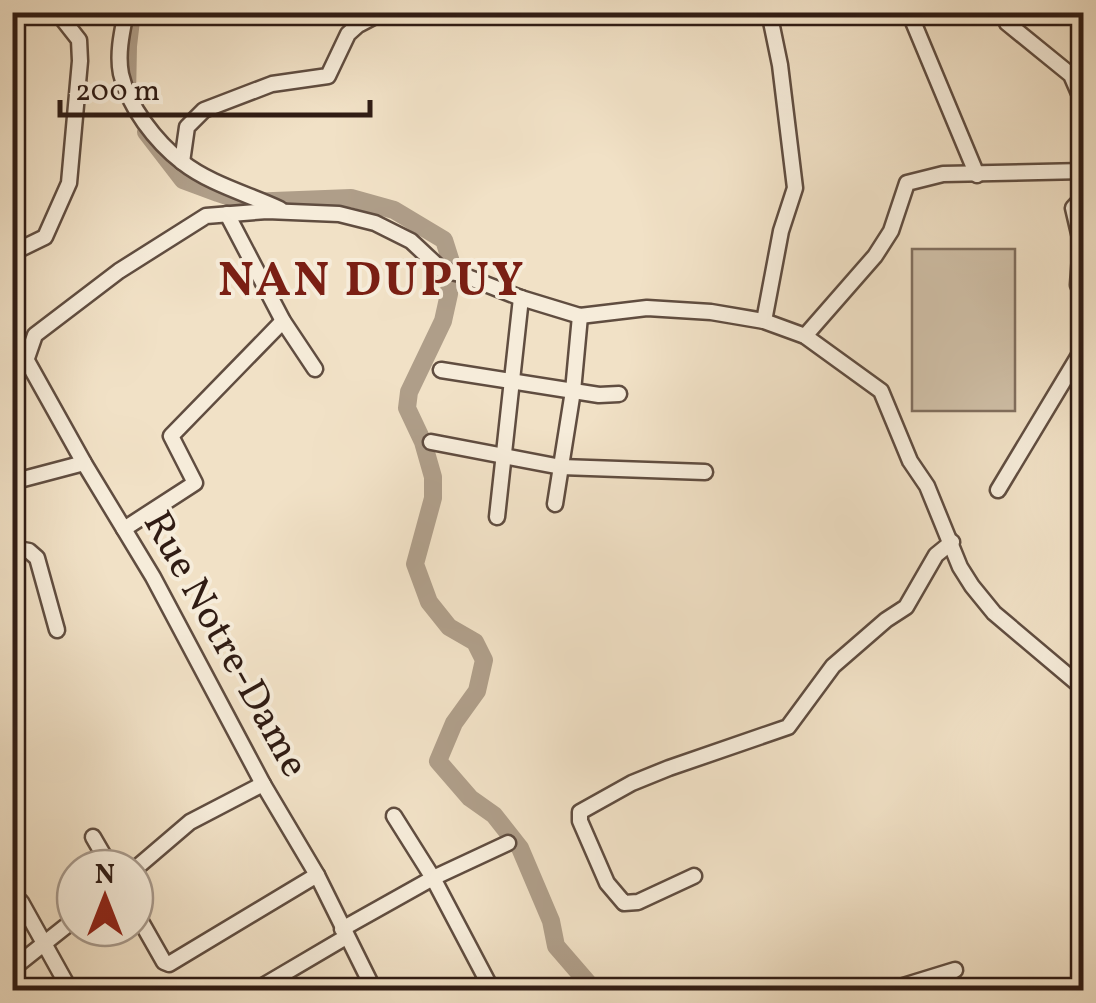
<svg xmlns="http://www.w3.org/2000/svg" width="1096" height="1003" viewBox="0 0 1096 1003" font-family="Vollkorn,serif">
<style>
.green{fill:#d0c0a8;stroke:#806e5e;stroke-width:2.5}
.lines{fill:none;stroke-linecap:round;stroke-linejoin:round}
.river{stroke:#af9e89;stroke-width:18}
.minor-casing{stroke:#604d40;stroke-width:19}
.minor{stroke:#f6ecda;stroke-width:14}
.labels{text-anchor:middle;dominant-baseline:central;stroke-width:8;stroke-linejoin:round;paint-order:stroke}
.street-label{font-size:40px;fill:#301c14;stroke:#f6ecda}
.district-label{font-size:50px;font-weight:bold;letter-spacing:2.5px;fill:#7a1f14;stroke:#f6ecda}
</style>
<rect width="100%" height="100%" fill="#f1e1c6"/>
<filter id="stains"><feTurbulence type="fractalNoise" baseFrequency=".002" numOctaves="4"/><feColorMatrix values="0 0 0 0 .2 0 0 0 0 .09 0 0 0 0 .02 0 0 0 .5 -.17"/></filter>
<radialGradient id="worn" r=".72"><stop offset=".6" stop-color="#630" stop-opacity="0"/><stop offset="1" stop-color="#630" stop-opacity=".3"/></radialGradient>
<rect class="green" x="912" y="249" width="103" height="162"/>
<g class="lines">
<g class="river">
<path d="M127,96L128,46L132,12"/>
<path d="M146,132L183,180L218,193L245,202L351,198L394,210L444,240L451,262L449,294L443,321L409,392L407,408L423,442L433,477V498L415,564L429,602L449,627L475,642L484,660L477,691L454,723L438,761L470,798L494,815L520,848L551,921L556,946L588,983L589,990"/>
</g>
<g class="minor-casing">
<g id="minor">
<path d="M126,12C122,32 117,54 121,74C128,106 156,142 182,162C210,184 248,194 280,209"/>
<path d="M909,12L977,175"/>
<path d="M1003,12L1007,23L1071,75L1084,105"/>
<path d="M182,162L187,127L204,110L272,84L328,76L348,34L358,25L383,12"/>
<path d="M1084,196L1073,208L1081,242L1078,285L1084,299"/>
<path d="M227,214L283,321L315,369"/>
<path d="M12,253L45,237L69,183L80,61L79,40L57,12"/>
<path d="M764,321L781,231L795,188L780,65L769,12"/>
<path d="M12,334L84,463L153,577L263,784L317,875L374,990"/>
<path d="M805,336L875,256L891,231L907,183L943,174L1084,171"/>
<path d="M12,361H26L35,335L119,271L206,216L267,211L339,214L375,223L411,241L442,270L460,274L521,298L580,316L647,308L711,312L764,321L805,336L881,391L910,461L927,486L960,567L972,586L994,613L1084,689"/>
<path d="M441,370L599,395L619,394"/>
<path d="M431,442L561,467L705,472"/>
<path d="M12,482L84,463"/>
<path d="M998,490L1084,347"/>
<path d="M555,504L573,391L580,316"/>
<path d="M497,517L521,298"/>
<path d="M124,529L195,483L171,436L283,321"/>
<path d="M12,548L29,551L37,558L57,630"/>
<path d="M93,837L111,868"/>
<path d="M135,869L190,822L263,784"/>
<path d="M694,876L638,902L624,903L607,883L580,821V812L632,783L669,768L788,727L833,666L886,620L906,607L936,555L952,542"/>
<path d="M21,902L70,990"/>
<path d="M135,911L164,962L169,964L317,875"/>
<path d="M342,929L433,878L394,816"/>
<path d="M12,969L75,919"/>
<path d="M256,990L346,937"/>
<path d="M492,990L433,878L508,843"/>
<path d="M890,990L955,970"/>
</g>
</g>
<use href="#minor" class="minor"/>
</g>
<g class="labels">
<g class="street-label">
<text transform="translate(224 645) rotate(61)">Rue Notre-Dame</text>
</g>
<g class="district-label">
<text x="372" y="282">NAN DUPUY</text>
</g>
</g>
<rect width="1096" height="1003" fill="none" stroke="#f1e1c6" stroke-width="50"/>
<rect x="15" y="15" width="1066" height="973" fill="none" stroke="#301c14" stroke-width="5"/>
<rect x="25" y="25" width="1046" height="953" fill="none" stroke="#301c14" stroke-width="2.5"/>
<g transform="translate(105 898)"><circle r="48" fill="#f6ecda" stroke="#a7998b" stroke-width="2.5"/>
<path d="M0-8L18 38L0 25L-18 38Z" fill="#8f2418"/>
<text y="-15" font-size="28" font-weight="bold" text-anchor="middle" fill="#301c14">N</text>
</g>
<path d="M60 100v15h310v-15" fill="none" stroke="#301c14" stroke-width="5"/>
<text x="75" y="100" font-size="30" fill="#301c14" stroke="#f6ecda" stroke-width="8" paint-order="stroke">200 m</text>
<rect width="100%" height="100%" filter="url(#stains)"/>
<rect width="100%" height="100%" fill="url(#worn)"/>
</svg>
